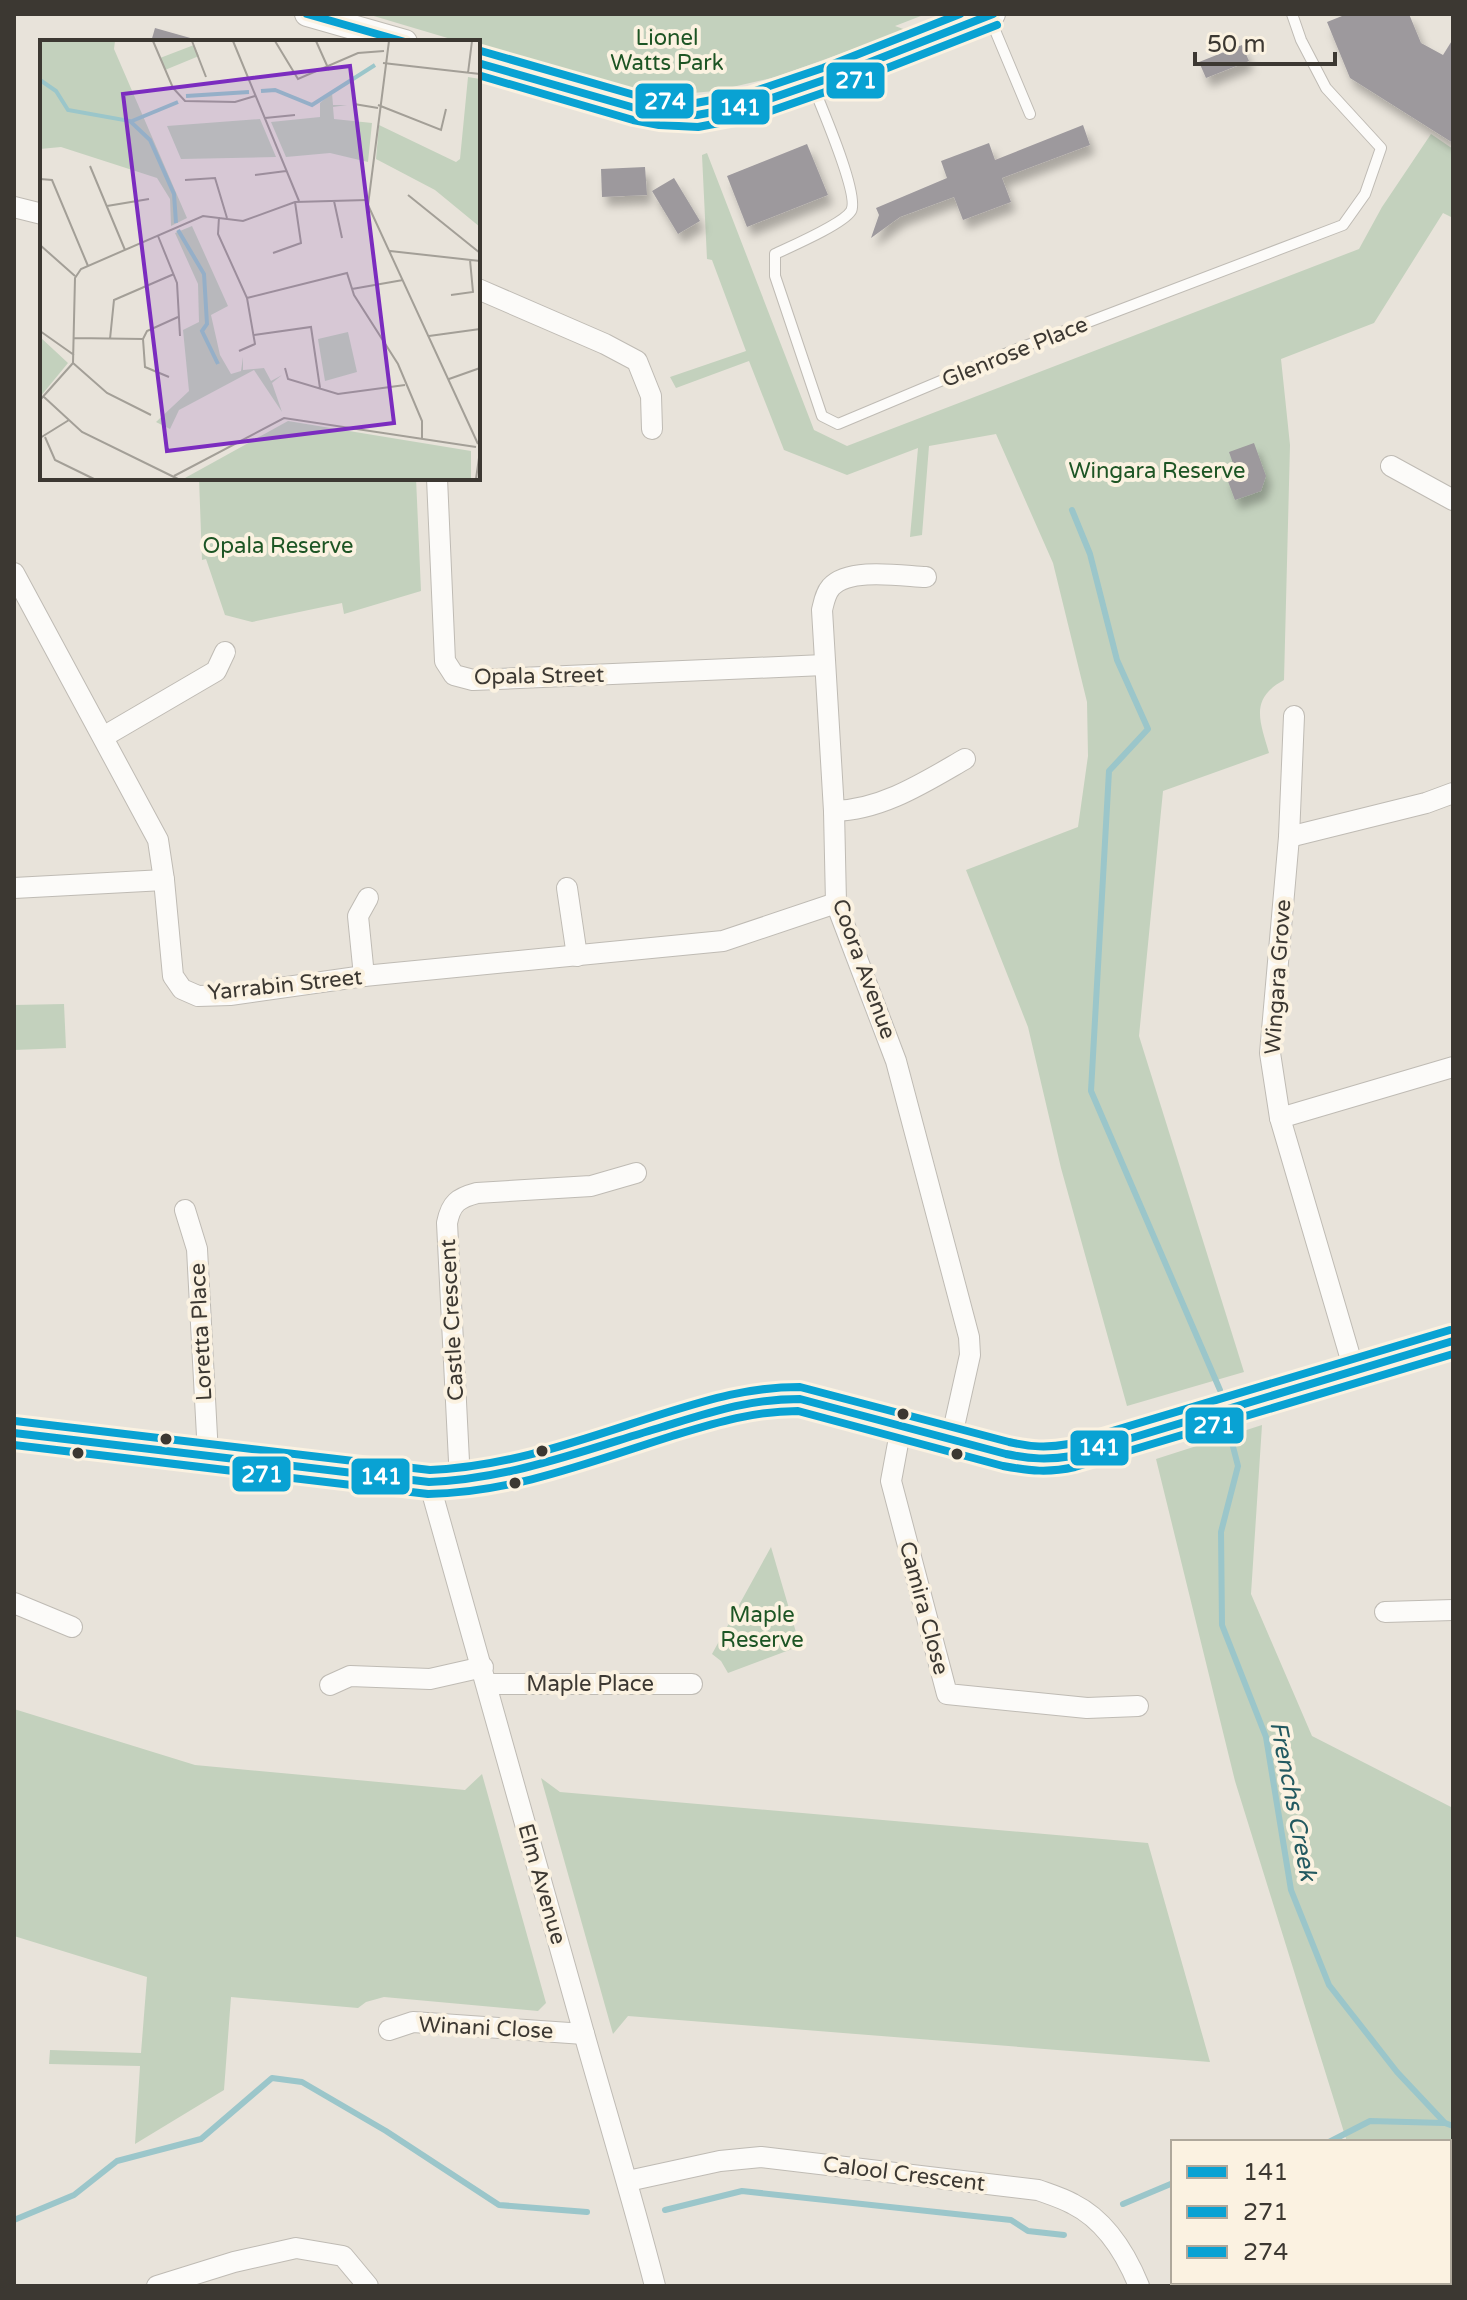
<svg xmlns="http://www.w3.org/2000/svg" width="1467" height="2300" viewBox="0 0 1467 2300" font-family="'Varela Round',sans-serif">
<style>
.green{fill:#c3d1bd}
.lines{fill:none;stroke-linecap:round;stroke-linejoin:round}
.stream{stroke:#9bc6ca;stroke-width:6}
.building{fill:#9d999d;filter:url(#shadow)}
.service-casing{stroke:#bfbbb4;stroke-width:12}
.minor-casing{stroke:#bfbbb4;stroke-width:22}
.tertiary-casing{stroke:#bfbbb4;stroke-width:26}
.service{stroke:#fcfbf9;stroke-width:10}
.minor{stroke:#fcfbf9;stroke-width:20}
.tertiary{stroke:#fcfbf9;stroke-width:24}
.bus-1-casing{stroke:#fbf2e1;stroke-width:14}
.bus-2-casing{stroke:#fbf2e1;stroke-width:14}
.bus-3-casing{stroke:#fbf2e1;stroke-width:14}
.bus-1{stroke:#09a2d3;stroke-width:8}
.bus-2{stroke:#09a2d3;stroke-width:8}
.bus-3{stroke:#09a2d3;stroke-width:8}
.bus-dot{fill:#3c3832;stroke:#fbf2e1;stroke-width:3}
.labels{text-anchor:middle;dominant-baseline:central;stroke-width:8;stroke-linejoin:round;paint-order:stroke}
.park-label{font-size:22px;fill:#1d5524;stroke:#fbf2e1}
.street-label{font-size:22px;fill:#3c3832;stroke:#fbf2e1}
.water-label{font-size:24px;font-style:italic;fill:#225960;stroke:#fbf2e1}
.inset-river{fill:none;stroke:#9bc6ca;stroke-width:4}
.inset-road{fill:none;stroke:#a39f97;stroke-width:2}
.view{fill:#7b2cbf;fill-opacity:0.15;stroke:#7b2cbf;stroke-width:4}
.inset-edge{fill:none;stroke:#3c3832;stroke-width:4}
.line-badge{stroke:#fbf2e1;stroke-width:3}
.badge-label{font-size:22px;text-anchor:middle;font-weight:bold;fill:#fff}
</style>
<defs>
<filter id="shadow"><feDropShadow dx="5" dy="9" stdDeviation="4" flood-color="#0004"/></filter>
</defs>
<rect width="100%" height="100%" fill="#e8e3da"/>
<g class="green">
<path d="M367,14H926L895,26L906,30L776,77L715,91L670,95L627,90L478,47V42H461Z"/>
<path d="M1431,134L1453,149V218L1443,213L1374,323L1281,359L1290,445L1284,680C1249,699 1260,721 1269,753L1163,791L1139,1036L1244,1372L1127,1406L1061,1168L1028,1027L966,870L1078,827L1088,756L1087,702L1053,563L996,434L929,446L922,535L910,537L918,448L847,475L784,450L749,361L676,388L670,377L746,351L712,260L707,259L702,155L707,153L814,430L847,446L1359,249L1382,207Z"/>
<path d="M199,478H416L421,591L344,614L342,603L252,622L225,615L206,559L202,560Z"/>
<path d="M64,1004L66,1048L14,1050V1005Z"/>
<path d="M1262,1425L1251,1594L1312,1736L1453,1808V2286H1392L1391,2282H1449V2142H1347L1235,1781L1156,1459Z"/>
<path d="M771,1547L800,1646L728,1673L721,1661L712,1654Z"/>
<path d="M14,1709L195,1765L465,1790L482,1774L546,2003L538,2011L384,1997L366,2002L358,2008L231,1997L224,2090L135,2144L140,2066L49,2064L50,2050L141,2053L147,1977L14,1936Z"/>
<path d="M541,1778L560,1792L1148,1843L1210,2062L628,2016L613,2034Z"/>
</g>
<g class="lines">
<g class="stream">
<path d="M1072,510L1090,554L1117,660L1148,729L1109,771L1091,1091L1220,1390"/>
<path d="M1231,1439L1238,1466L1221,1532L1222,1625L1266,1737L1291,1890L1329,1985L1397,2072L1445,2123L1453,2126"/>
<path d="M1329,2142L1370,2121L1444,2123"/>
<path d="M1123,2204L1173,2183"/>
<path d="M665,2210L742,2191L1011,2220L1028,2231L1064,2235"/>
<path d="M14,2220L74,2195L117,2161L201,2139L272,2078L302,2082L386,2131L499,2205L587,2212"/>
</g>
</g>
<g class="building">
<path d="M1347,14H1409L1421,43L1443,55L1453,39V143L1350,78L1327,22Z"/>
<path d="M155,28L201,41V42H151Z"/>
<path d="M1242,45L1249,61L1206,78L1199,62Z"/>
<path d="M1083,125L1090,145L1002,178L1011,202L963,220L954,197L900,217L871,238L879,215L876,208L947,178L941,161L989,143L995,160Z"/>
<path d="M807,144L828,195L747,227L727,176Z"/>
<path d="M645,167L647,195L602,197L601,169Z"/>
<path d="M674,178L700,221L678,234L652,191Z"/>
<path d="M1254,443L1266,476L1261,491L1235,500L1226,476L1236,472L1229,452Z"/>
</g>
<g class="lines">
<g class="service-casing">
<g id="service">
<path d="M989,16L1030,114"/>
<path d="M813,86C821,106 860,196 851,211C843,224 792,246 775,254V276L822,416L838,424L1012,351L1343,225L1365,194L1381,148L1326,88L1301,40L1292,14"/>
</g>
</g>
<g class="minor-casing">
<g id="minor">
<path d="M14,207L42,214"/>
<path d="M478,289L605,344L637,361L651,396L652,429"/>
<path d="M1391,466L1453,500"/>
<path d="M437,478L445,661L454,675L473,680L824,665"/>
<path d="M14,573L158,840L164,880L173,976L182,989L198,996L230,995L364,976L723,941L836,903"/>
<path d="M926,577C902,576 849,567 831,587C825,594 824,602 822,610L834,811L836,903L896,1061L969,1337L970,1355L951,1440"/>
<path d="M1294,716L1289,837L1270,1053L1280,1118L1354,1370"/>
<path d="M103,737L216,671L225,652"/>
<path d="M834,811C882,810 925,782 965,759"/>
<path d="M1289,837L1426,803L1453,793"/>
<path d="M14,888L164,880"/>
<path d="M567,888L577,956"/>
<path d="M364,976L358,916L368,898"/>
<path d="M1280,1118L1453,1067"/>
<path d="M185,1210L197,1249L208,1455"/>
<path d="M901,1427L891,1481L947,1694L1087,1708L1138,1706"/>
<path d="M460,1481L447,1223C451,1203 458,1198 477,1193L591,1186L636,1173"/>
<path d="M429,1482C481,1664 531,1847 583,2030C607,2115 633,2200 655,2286"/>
<path d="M14,1603L72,1627"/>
<path d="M1385,1612L1453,1610"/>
<path d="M488,1684H692"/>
<path d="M330,1685L350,1676L430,1679L483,1667"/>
<path d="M389,2030L413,2022L584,2034"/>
<path d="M628,2181L720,2161L761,2157L1038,2190C1049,2194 1062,2198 1073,2204C1105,2220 1126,2254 1139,2286"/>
<path d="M157,2286L234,2262L296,2248L343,2256L368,2286"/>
</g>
</g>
<g class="tertiary-casing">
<g id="tertiary">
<path d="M307,14L405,42"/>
<path d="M478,63L635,108L660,113L697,115L752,105L827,79L993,14"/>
<path d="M14,1433L429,1482L460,1481L521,1470L726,1407L768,1399H800L1006,1454L1035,1460H1050L1072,1456L1453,1341"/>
</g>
</g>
<use href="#service" class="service"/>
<use href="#minor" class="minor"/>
<use href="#tertiary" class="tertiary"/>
<g class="bus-1-casing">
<g id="bus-1">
<path d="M307,14L405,42"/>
<path d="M478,63L635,108L660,113L697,115L752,105L827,79L993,14"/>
<path d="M14,1433L429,1482C510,1479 585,1450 662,1427C711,1412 748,1399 800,1399L1006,1454C1030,1459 1048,1460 1072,1456L1453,1341"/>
</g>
</g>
<g class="bus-2-casing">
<g id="bus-2">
<path d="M478,75L633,120L659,125L698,127L756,116L831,90L997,25"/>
<path d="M14,1445L428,1494C512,1493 593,1461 672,1436C715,1423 753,1411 798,1411L1003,1466C1031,1471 1048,1473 1075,1467L1453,1354"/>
</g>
</g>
<g class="bus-3-casing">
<g id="bus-3">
<path d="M481,51L638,96L662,101L696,103L749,93L823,68L960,14"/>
<path d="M15,1421L430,1470C510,1467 586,1438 662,1414C710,1399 749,1387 800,1387L1009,1442C1031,1447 1047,1448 1069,1444L1450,1330"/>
</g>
</g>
<use href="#bus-1" class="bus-1"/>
<use href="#bus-2" class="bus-2"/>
<use href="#bus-3" class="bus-3"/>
</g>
<g class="bus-dot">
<circle cx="903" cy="1414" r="7"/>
<circle cx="166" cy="1439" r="7"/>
<circle cx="542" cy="1451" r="7"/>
<circle cx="78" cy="1453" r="7"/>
<circle cx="957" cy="1454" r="7"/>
<circle cx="515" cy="1483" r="7"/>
</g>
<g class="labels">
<g class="park-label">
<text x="667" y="38">Lionel<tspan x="667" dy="25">Watts Park</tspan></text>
<text x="1157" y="471">Wingara Reserve</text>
<text x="278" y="546">Opala Reserve</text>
<text x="762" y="1615">Maple<tspan x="762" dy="25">Reserve</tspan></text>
</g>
<g class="street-label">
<text transform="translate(1015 352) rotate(-22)">Glenrose Place</text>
<text transform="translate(539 676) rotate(-1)">Opala Street</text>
<text transform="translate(864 969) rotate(70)">Coora Avenue</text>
<text transform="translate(1278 977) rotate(-86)">Wingara Grove</text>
<text transform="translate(285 985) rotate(-6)">Yarrabin Street</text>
<text transform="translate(452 1320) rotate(-93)">Castle Crescent</text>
<text transform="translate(201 1332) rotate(-93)">Loretta Place</text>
<text transform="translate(924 1608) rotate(75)">Camira Close</text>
<text x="590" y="1684">Maple Place</text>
<text transform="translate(542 1884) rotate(74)">Elm Avenue</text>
<text transform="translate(486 2028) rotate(3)">Winani Close</text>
<text transform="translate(904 2174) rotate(7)">Calool Crescent</text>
</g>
<g class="water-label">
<text transform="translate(1293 1801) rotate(79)">Frenchs Creek</text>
</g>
</g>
<g transform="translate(40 40)">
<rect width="440" height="440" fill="#e8e3da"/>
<path d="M0,1H75L74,9L147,178L131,186L130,159L117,138L21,107L0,109ZM154,5L159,16L125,30L120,18ZM428,37L440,39V187L395,150L336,119L339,85L416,122L420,119ZM292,53L293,65H307L293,67L294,79L332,83L328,122L290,113L246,117L231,82L280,77V63ZM220,79L236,117L141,119L127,86ZM152,186L188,266L171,275L180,315L191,334L201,331L203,317V330L224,328L231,341L242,335L232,343L242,372L214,330L139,370L130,389L116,382L149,351L143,290L159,282L158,244L135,193ZM308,292L317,332L285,341L278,299ZM0,297L28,323L0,357ZM248,381L431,411V439L145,438Z" fill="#c3d1bd"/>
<path class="inset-river" d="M0,40L16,51L28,70L90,81L110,100L134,154L136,183M221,51L235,50L272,65L335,25M146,56L209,52M92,81L138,62M138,190L164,234L167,284L162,291L178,324"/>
<path class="inset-road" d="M113,1L133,48L145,61L195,62L215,56M152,1L166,37M193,1L259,161M235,1L258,39L318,13L344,11M276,1L289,30M349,1L328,165L438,404M343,23L440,34M428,33L432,1M314,64L338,68M338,65L401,90L406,69M225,78L255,75M50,126L85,210M215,135L246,131M0,139L12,140L48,226M145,140L175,138L187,178M368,155L440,213M294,161L302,198M67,166L109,159M179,177L178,194L207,258L215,304L199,311M118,196L137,243L140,296M0,205L35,236M350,211L440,221M233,213L261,203L255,162M312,249L363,240M411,255L433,252L430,220M207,258L307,233L314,255L358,324L382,381V398M0,291L34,315M214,295L271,287L280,348M389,296L440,289M34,298L103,299L107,291L138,277M70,299L74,260L134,234M103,299L105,327L129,337M33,323L67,353L111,375M245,328L248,339L298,354L365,345M409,339L440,328M4,357L42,392L138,439M0,360L33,323L35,238L41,229L163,176L203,181L255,162L327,160M5,397L15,420L54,439M0,398L29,380M134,436L244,378L436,407M436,439L440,411"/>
<path class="view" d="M310,26L354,383L127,411L83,54Z"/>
<rect width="440" height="440" class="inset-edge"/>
</g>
<g class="line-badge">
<rect x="825" y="61" width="61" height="39" rx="8" fill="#09a2d3"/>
<rect x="634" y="82" width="61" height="38" rx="8" fill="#09a2d3"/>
<rect x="710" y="88" width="61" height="38" rx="8" fill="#09a2d3"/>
<rect x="1184" y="1406" width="61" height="39" rx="8" fill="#09a2d3"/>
<rect x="1069" y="1429" width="61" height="38" rx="8" fill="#09a2d3"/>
<rect x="231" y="1455" width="61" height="38" rx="8" fill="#09a2d3"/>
<rect x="350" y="1457" width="61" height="39" rx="8" fill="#09a2d3"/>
</g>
<g class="badge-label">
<text x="856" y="88">271</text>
<text x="665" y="109">274</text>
<text x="740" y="115">141</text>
<text x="1214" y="1433">271</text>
<text x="1099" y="1455">141</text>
<text x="262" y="1482">271</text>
<text x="381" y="1484">141</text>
</g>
<rect width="1467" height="2300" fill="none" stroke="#3c3832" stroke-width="32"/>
<rect x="1171" y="2140" width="280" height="144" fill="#fbf2e1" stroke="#afa89b" stroke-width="2"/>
<rect x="1187" y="2166" width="40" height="12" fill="#09a2d3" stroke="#afa89b" stroke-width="2"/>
<text x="1243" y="2180" font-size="24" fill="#3c3832">141</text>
<rect x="1187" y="2206" width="40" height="12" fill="#09a2d3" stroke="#afa89b" stroke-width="2"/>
<text x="1243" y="2220" font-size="24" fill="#3c3832">271</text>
<rect x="1187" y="2246" width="40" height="12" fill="#09a2d3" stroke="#afa89b" stroke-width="2"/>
<text x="1243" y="2260" font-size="24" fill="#3c3832">274</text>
<path d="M1195 52v12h140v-12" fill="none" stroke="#3c3832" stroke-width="4"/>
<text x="1207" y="52" font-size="24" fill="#3c3832" stroke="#fbf2e1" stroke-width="6" paint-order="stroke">50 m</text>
</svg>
